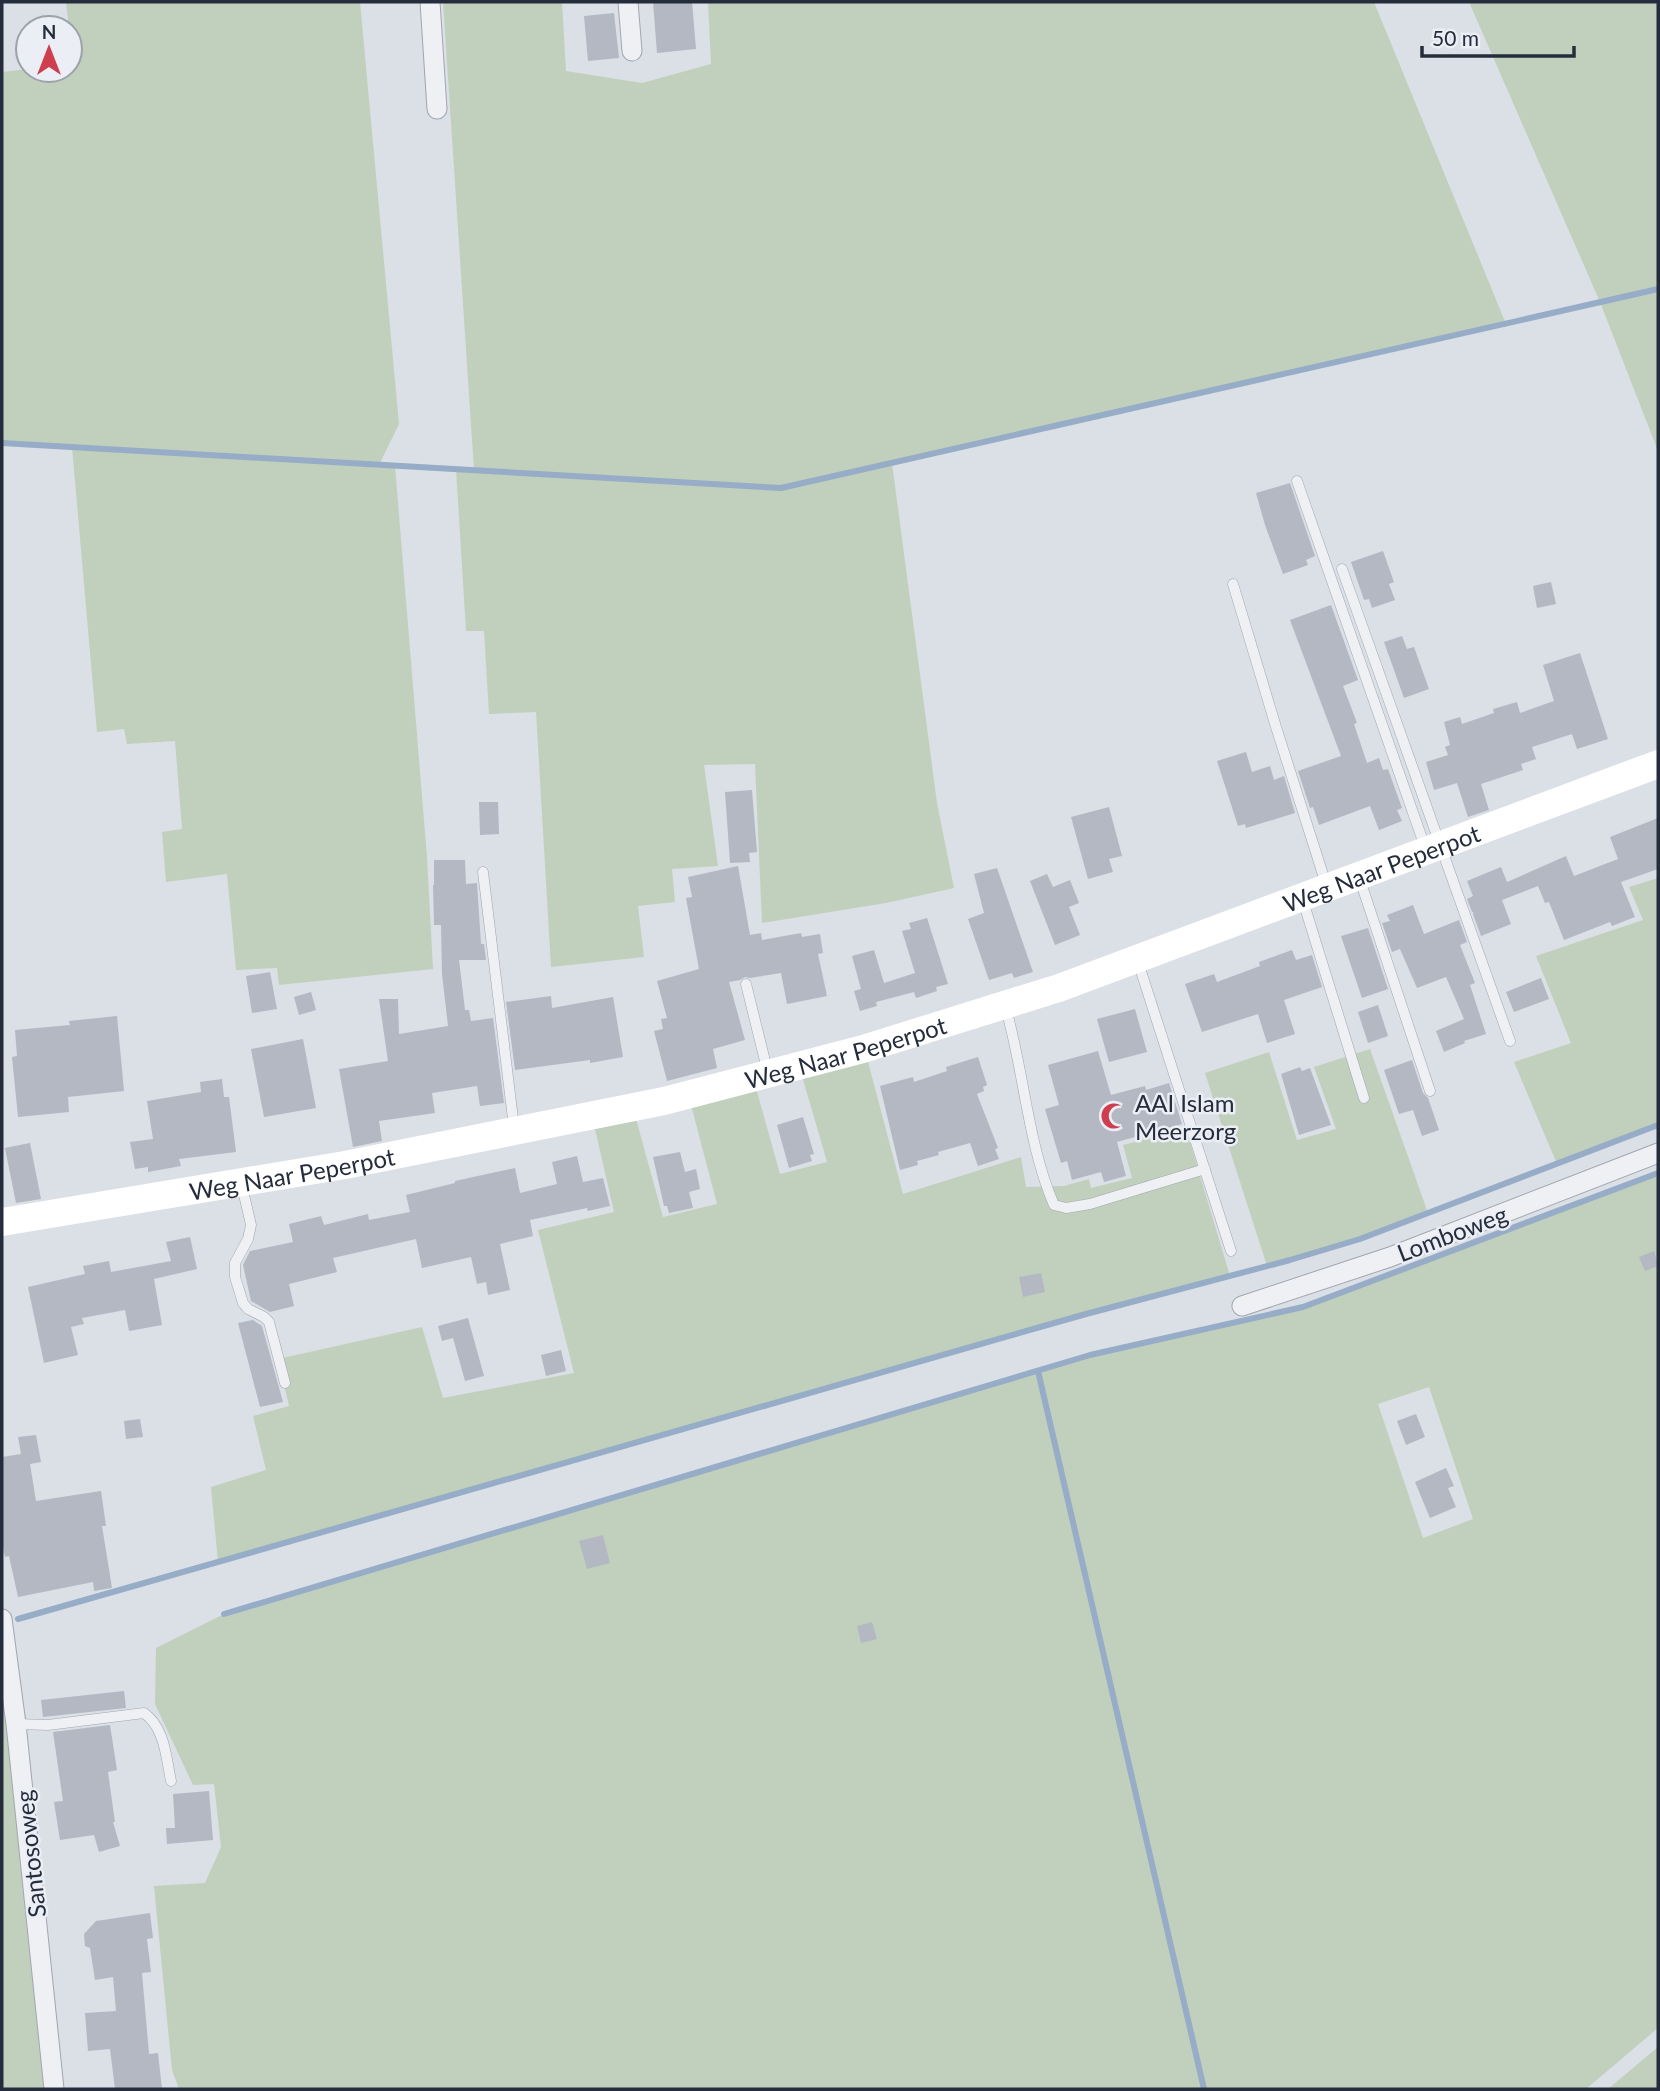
<svg xmlns="http://www.w3.org/2000/svg" width="1660" height="2091" viewBox="0 0 1660 2091" font-family="Lato,sans-serif">
<style>
.green{fill:#c1d0bc;fill-rule:evenodd}
.lines{fill:none;stroke-linecap:round;stroke-linejoin:round}
.stream{stroke:#96acc7;stroke-width:6}
.building{fill:#b3b8c3}
.lane-casing{stroke:#a1a6b0;stroke-width:11}
.street-casing{stroke:#a1a6b0;stroke-width:21}
.lane{stroke:#eef0f4;stroke-width:10}
.street{stroke:#eef0f4;stroke-width:19}
.secondary{stroke:#fff;stroke-width:28}
.labels{text-anchor:middle;dominant-baseline:central;stroke-width:5;stroke-linejoin:round;paint-order:stroke}
.street-label{font-size:24px;fill:#252d3c;stroke:#ebeef4}
.poi-label{font-size:24px;fill:#252d3c;stroke:#ebeef4;text-anchor:start}
</style>
<rect width="100%" height="100%" fill="#dbdfe6"/>
<g class="green">
<path d="M66,2H360L399,424L379,465L395,466L427,857L433,969L279,985L277,968L236,970L227,874L166,882L162,832L182,829L175,741L127,744L124,729L97,732L72,447L2,443V72L28,69L70,70V65L72,64L70,28H69Z"/>
<path d="M443,2H562L566,71L642,83L711,64L708,2H1374L1506,324L892,463L937,803L954,888L886,903L762,923L755,764L704,765L718,866L672,869L675,902L638,906L644,957L551,967L536,712L489,714L484,631H466L456,469L474,470Z"/>
<path d="M1469,2H1658V451L1600,302Z"/>
<path d="M1658,878V1125L1557,1164L1514,1062L1571,1043L1536,956L1643,920L1629,887Z"/>
<path d="M1370,1049L1428,1213L1360,1239L1267,1266L1205,1073L1269,1052L1297,1140L1336,1129L1314,1067Z"/>
<path d="M867,1058L903,1194L1021,1157L1026,1187L1064,1186L1089,1179L1091,1188L1132,1178L1123,1145L1186,1129L1230,1276L1086,1314L218,1562L211,1487L266,1470L253,1416L289,1406L278,1359L422,1327L443,1398L574,1373L538,1230L614,1212L595,1129L636,1119L663,1217L717,1204L691,1105L756,1088L780,1174L827,1162L802,1076Z"/>
<path d="M1658,1173V2028L1586,2089H179L172,2070L154,1886L205,1883L221,1847L214,1784L193,1785L155,1704L156,1648L224,1614L1090,1355L1303,1307ZM1429,1387L1473,1519L1423,1538L1378,1404Z"/>
<path d="M2,1650L47,2089H2Z"/>
<path d="M1658,2047V2089H1608Z"/>
</g>
<g class="lines">
<g class="stream">
<path d="M2,443L781,488L1658,289"/>
<path d="M1038,1371L1204,2089"/>
<path d="M224,1614L1090,1355L1303,1307L1658,1173"/>
<path d="M18,1619L1086,1314L1290,1260L1360,1239L1658,1125"/>
</g>
</g>
<g class="building">
<path d="M653,2H692L696,49L657,53Z"/>
<path d="M614,13L619,58L588,61L584,16Z"/>
<path d="M1290,483L1315,556L1306,560L1308,565L1283,574L1265,525L1256,493Z"/>
<path d="M1383,551L1394,582L1389,584L1395,600L1372,608L1369,599L1364,600L1351,562Z"/>
<path d="M1551,582L1556,604L1537,608L1533,586Z"/>
<path d="M1331,605L1358,680L1343,686L1357,723L1354,724L1367,763L1379,758L1383,770L1388,769L1402,808L1397,810L1402,821L1379,830L1370,806L1319,825L1313,807L1310,808L1298,771L1341,756L1290,620Z"/>
<path d="M1402,636L1407,649L1414,647L1429,689L1404,698L1384,642Z"/>
<path d="M1580,653L1608,739L1577,749L1572,734L1532,747L1536,759L1521,764L1523,770L1481,784L1489,810L1468,817L1457,783L1434,790L1426,762L1448,755L1445,747L1450,745L1444,722L1460,717L1462,724L1494,713L1493,709L1517,702L1520,713L1554,701L1543,665Z"/>
<path d="M1246,752L1252,772L1270,766L1274,780L1284,776L1295,813L1246,828L1245,824L1238,826L1217,761Z"/>
<path d="M752,790L757,852L749,853L750,862L730,863L725,792Z"/>
<path d="M479,802H498L499,834L480,835Z"/>
<path d="M1109,807L1122,856L1109,859L1113,872L1088,879L1071,817Z"/>
<path d="M1658,818V869L1621,882L1635,917L1612,926L1610,922L1564,940L1549,902L1545,903L1538,886L1502,900L1511,924L1481,936L1473,914L1474,913L1472,912L1467,899L1473,896L1467,881L1501,867L1507,882L1566,856L1574,876L1618,859L1610,837Z"/>
<path d="M434,860H465L466,884L477,883L481,944H484L486,960H459L465,1010H469L471,1021L493,1018L504,1103L480,1106L477,1086L432,1093L435,1113L379,1121L382,1141L353,1147L339,1069L388,1061L379,999H398L399,1034L448,1026L442,974L441,925H434L433,885H434Z"/>
<path d="M738,866L750,935L761,933L762,940L801,933L802,937L820,934L823,953L818,954L827,996L787,1004L781,973L750,978L745,977L740,980L729,982L745,1040L713,1049L717,1068L667,1081L654,1031L663,1029L661,1019L667,1018L657,981L699,969L686,898L692,897L688,877Z"/>
<path d="M997,868L1033,972L1014,978L1012,973L989,980L968,919L984,913L974,874Z"/>
<path d="M1047,874L1053,887L1070,880L1079,903L1069,907L1080,935L1055,945L1030,881Z"/>
<path d="M1413,905L1424,934L1459,920L1467,942L1460,945L1475,983L1470,985L1486,1034L1464,1041L1465,1043L1444,1052L1436,1031L1464,1019L1446,977L1417,988L1400,949L1392,952L1382,923L1390,921L1387,915Z"/>
<path d="M927,918L948,984L936,987L937,991L916,998L914,992L876,1002L877,1006L860,1011L854,991L861,989L852,956L874,950L884,983L915,973L902,931L911,929L909,923Z"/>
<path d="M1368,928L1388,989L1362,998L1341,936Z"/>
<path d="M1292,950L1296,960L1312,955L1322,987L1284,1000L1295,1034L1267,1043L1258,1014L1202,1032L1185,984L1214,974L1217,982L1260,966L1259,962Z"/>
<path d="M270,972L277,1009L252,1013L246,976Z"/>
<path d="M1541,978L1549,999L1514,1012L1506,992Z"/>
<path d="M311,992L316,1010L299,1015L294,997Z"/>
<path d="M551,996L552,1008L613,997L623,1057L590,1063V1060L515,1070L506,1002Z"/>
<path d="M1378,1005L1388,1036L1368,1043L1358,1012Z"/>
<path d="M1135,1009L1147,1052L1109,1062L1097,1019Z"/>
<path d="M117,1016L124,1091L68,1097L69,1112L18,1117L12,1057L17,1056L15,1030L70,1025L69,1021Z"/>
<path d="M303,1039L316,1108L264,1117L251,1049Z"/>
<path d="M1098,1051L1111,1095L1145,1086L1146,1090L1169,1083L1182,1124L1117,1142L1126,1176L1104,1182L1101,1172L1072,1180L1067,1161L1061,1163L1045,1109L1059,1105L1048,1065Z"/>
<path d="M978,1057L987,1085L983,1087L984,1091L977,1094L998,1148L995,1149L999,1159L978,1166L970,1143L938,1152L939,1155L917,1161L918,1165L900,1170L880,1086L913,1077L914,1082L947,1071L946,1067Z"/>
<path d="M1412,1060L1423,1093L1428,1098L1439,1130L1422,1136L1413,1110L1399,1114L1384,1070Z"/>
<path d="M1300,1067L1302,1071L1310,1068L1331,1125L1299,1135L1281,1074Z"/>
<path d="M222,1079L224,1097H229L236,1152L179,1159L181,1166L148,1172V1167L135,1169L130,1142L153,1139L147,1101L201,1092L200,1082Z"/>
<path d="M803,1117L814,1154L810,1155L812,1161L789,1168L777,1125Z"/>
<path d="M30,1143L41,1199L16,1203L5,1148Z"/>
<path d="M680,1152L685,1172L696,1169L700,1189L689,1192L693,1208L669,1213L667,1206H664L653,1157Z"/>
<path d="M577,1156L583,1182L603,1178L610,1206L588,1211L587,1208L530,1220L533,1236L500,1244L510,1290L488,1295L486,1282L477,1284L471,1257L422,1268L416,1239L333,1258L337,1272L289,1284L294,1306L270,1312L251,1301L243,1265L250,1251L293,1242L289,1224L321,1216L324,1225L368,1214L369,1220L410,1212L406,1195L455,1183V1181L515,1168L520,1193L557,1184L552,1162Z"/>
<path d="M190,1237L197,1269L154,1279L162,1325L129,1331L125,1310L82,1318L84,1324L71,1327L78,1355L44,1363L28,1287L85,1274L83,1266L109,1261L111,1272L171,1261L166,1242Z"/>
<path d="M1654,1251L1658,1266L1645,1271L1639,1257Z"/>
<path d="M1041,1273L1045,1292L1023,1297L1019,1277Z"/>
<path d="M468,1318L484,1376L465,1381L453,1338L442,1341L438,1326Z"/>
<path d="M253,1320L262,1326L283,1402L260,1407L238,1323Z"/>
<path d="M561,1350L566,1371L546,1376L541,1355Z"/>
<path d="M1416,1414L1425,1437L1406,1445L1397,1421Z"/>
<path d="M140,1419L143,1437L126,1439L124,1421Z"/>
<path d="M36,1435L41,1462L30,1464L36,1501L101,1491L106,1526H102L112,1588L94,1591L93,1582L18,1597L9,1556L5,1557L2,1542V1457L21,1454L18,1437Z"/>
<path d="M1446,1468L1454,1486L1448,1488L1456,1507L1430,1518L1415,1482Z"/>
<path d="M603,1535L610,1563L587,1569L579,1541Z"/>
<path d="M872,1622L877,1639L861,1643L857,1626Z"/>
<path d="M124,1691L126,1708L43,1717L41,1700Z"/>
<path d="M110,1725L117,1770L108,1772L115,1822H113L120,1846L99,1852L94,1835L60,1840L54,1802L63,1801L53,1732Z"/>
<path d="M209,1791L213,1840L167,1844L166,1828H175L173,1794Z"/>
<path d="M150,1913L153,1938L147,1939L151,1972L142,1973L149,2054L158,2053L162,2089H115L110,2049L88,2051L85,2013L116,2011L113,1977L95,1980L90,1948L85,1946L84,1934L96,1921Z"/>
</g>
<g class="lines">
<g class="lane-casing">
<g id="lane">
<path d="M1297,481L1425,847"/>
<path d="M1342,569L1510,1041"/>
<path d="M1233,584L1276,727L1326,884"/>
<path d="M483,872L514,1127"/>
<path d="M1360,880L1430,1091"/>
<path d="M1303,901L1364,1098"/>
<path d="M1138,962L1231,1251"/>
<path d="M746,984L768,1073"/>
<path d="M1006,1009C1024,1072 1028,1145 1054,1205L1066,1208L1090,1204L1205,1169"/>
<path d="M242,1186L251,1225L248,1239L235,1263V1277L243,1303L248,1309L264,1317L269,1322L285,1383"/>
<path d="M16,1724L48,1725L144,1713C165,1728 166,1757 171,1781"/>
</g>
</g>
<g class="street-casing">
<g id="street">
<path d="M430,2L437,109"/>
<path d="M628,2L632,51"/>
<path d="M1242,1306L1390,1257L1658,1153"/>
<path d="M2,1619L16,1724L54,2089"/>
</g>
</g>
<use href="#lane" class="lane"/>
<use href="#street" class="street"/>
<path class="secondary" id="s1" d="M2,1222L345,1165L664,1101L863,1049L1059,988L1658,764"/>
</g>
<defs>
<g id="mosque-bare" transform="scale(2.1)"><path d="M3.5-4.9A6 6 0 1 0 3.5 4.9A5 5 0 1 1 3.5-4.9Z" fill="#ce3e4f" stroke="#ebeef4" stroke-width="2.5" paint-order="stroke"/></g>
</defs>
<g fill-rule="evenodd">
<use href="#mosque-bare" x="1114" y="1116"/>
</g>
<g class="labels">
<g class="street-label">
<text stroke="none"><textPath href="#s1" startOffset="1428">Weg Naar Peperpot</textPath></text>
<text stroke="none"><textPath href="#s1" startOffset="861">Weg Naar Peperpot</textPath></text>
<text stroke="none"><textPath href="#s1" startOffset="294">Weg Naar Peperpot</textPath></text>
<text transform="translate(1452 1233) rotate(-21)">Lomboweg</text>
<text transform="translate(30 1854) rotate(-96)">Santosoweg</text>
</g>
<g class="poi-label">
<text x="1135" y="1102">AAI Islam<tspan x="1135" dy="28">Meerzorg</tspan></text>
</g>
</g>
<rect width="1660" height="2091" fill="none" stroke="#252d3c" stroke-width="7"/>
<g transform="translate(49 49)"><circle r="33" fill="#ebeef4" stroke="#9ca1aa" stroke-width="2"/>
<path d="M0-5L12 26L0 18L-12 26Z" fill="#ce3e4f"/>
<text y="-10" font-size="19" font-weight="bold" text-anchor="middle" fill="#252d3c">N</text>
</g>
<path d="M1422 46v10h152v-10" fill="none" stroke="#252d3c" stroke-width="3.5"/>
<text x="1432" y="46" font-size="21" fill="#252d3c" stroke="#ebeef4" stroke-width="5" paint-order="stroke">50 m</text>
</svg>
